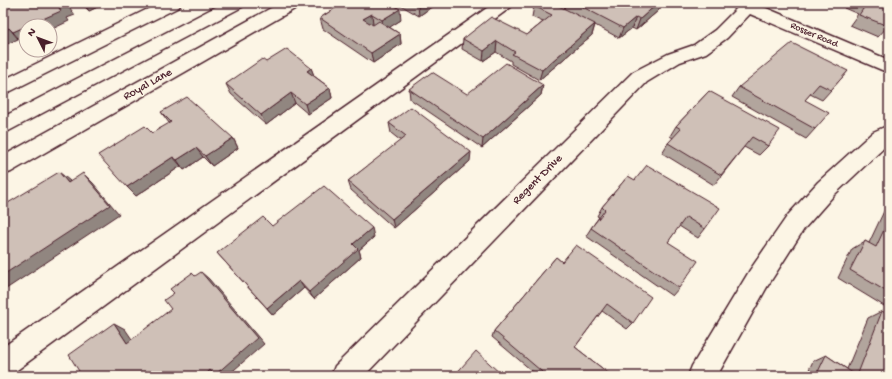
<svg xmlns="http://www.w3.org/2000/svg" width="892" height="379" viewBox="0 0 892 379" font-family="'Gochi Hand',sans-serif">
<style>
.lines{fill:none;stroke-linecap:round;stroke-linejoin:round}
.minor-casing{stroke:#4a1f2b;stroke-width:3}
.major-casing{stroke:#4a1f2b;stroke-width:3}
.minor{fill:#fcf5e5;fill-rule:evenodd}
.major{fill:#fcf5e5;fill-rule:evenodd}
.wall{fill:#b2a59d;stroke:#4a1f2b}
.shaded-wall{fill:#918680;stroke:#4a1f2b}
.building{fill:#cfc0b7;stroke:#4a1f2b}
.labels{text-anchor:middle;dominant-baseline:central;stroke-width:3;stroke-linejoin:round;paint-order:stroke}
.far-street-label{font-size:10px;fill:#4a1f2b;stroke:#fcf5e5}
.street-label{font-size:12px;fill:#4a1f2b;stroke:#fcf5e5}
</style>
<rect width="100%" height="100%" fill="#fcf5e5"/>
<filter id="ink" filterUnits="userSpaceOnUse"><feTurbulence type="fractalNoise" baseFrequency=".025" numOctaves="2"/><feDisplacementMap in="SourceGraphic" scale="8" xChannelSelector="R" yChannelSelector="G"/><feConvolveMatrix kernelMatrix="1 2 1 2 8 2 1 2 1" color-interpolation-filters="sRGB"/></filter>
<g filter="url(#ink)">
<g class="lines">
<g class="minor-casing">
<g id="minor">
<path d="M160,3H181L179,7L3,95V80Z"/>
<path d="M494,3H513L511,7L13,373L3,376V347Z"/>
<path d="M731,3H760L759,5L889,60V73L750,14L727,38L706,53L680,62L647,82L364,376H331L335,366L633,72L668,54L694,45L715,30L737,8Z"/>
<path d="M889,125V143L834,195L804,229L767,287L717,376H688L692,366L750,270L788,215L818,182L873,132Z"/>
</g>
</g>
<g class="major-casing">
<g id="major">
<path d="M223,3H244L242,7L3,134V117Z"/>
<path d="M280,3H300L298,7L11,172L3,175V156Z"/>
</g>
</g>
<use href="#minor" class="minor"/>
<use href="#major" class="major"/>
</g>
<g class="wall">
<path d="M81,3H106L89,11Z"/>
<path d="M343,3L401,20L389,27L400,34L401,44L373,63L323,29L320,18Z"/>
<path d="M397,3H437L419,16Z"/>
<path d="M566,3H661L659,10L636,30L632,28L619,38L595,25L592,35L539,80L511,64V61L496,52L483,61L462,49L463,39L527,35L543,22L532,17L534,6L564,9Z"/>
<path d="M848,3H889L888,26L878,37L850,25L858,14L844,8Z"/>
<path d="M266,62L311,68L314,76L330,88L332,98L308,114L295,103L266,125L231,94L226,84Z"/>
<path d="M848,71L822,100L810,94L805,100L815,129L806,139L732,97L739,87Z"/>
<path d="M543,85L541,95L482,148L410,99L409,89L467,94Z"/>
<path d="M709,91L768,146L759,155L744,147L714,185L662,153L668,143L673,138L670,136L676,126Z"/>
<path d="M161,112L233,138L238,148L212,166L203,157L184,170L181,166L136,196L169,123Z"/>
<path d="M389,123L470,161L394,228L351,190L348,181L401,141L391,133Z"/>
<path d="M628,176L705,229L698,238L679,226L668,242L679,288L672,296L586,236L591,228L599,217L597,216L602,207Z"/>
<path d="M889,207V309L838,278L852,249L865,241L869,243L885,209Z"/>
<path d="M272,226L374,237L359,250L361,257L314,299L304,288L273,315L217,253Z"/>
<path d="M556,257L633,323L627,329L602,311L575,347L612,376H538L492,337L494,331Z"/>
<path d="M882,311L889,376H806L813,361L826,355L847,369L868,318Z"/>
</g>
<g class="shaded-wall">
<path d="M84,3H106L89,11Z"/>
<path d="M421,3H437L419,16L418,5Z"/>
<path d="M658,3H661L659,10L636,30L640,19Z"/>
<path d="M67,4L75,15L67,18L69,21L50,30V26H27L59,8Z"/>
<path d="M400,9L401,20L384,31L382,20Z"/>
<path d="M372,14L373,24L365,30L363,19Z"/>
<path d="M636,17L632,28L619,38L623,28Z"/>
<path d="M595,24L592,35L539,80L542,70Z"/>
<path d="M26,26V41L22,43L13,32Z"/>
<path d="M9,28L18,39L3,46V31Z"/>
<path d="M400,34L401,44L373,63L371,53Z"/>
<path d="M497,41L496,52L483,61L484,51Z"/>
<path d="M311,68L315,78L307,71Z"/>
<path d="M543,85L541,95L482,148L483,139Z"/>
<path d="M330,88L332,98L308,114L305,104Z"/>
<path d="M291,93L295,103L266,125L261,115Z"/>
<path d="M233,138L238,148L212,166L205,156Z"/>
<path d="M196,148L203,157L184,170L177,160Z"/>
<path d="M471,152L470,161L394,228L392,219Z"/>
<path d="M173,157L181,166L136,196L127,187Z"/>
<path d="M59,172L70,181L68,183Z"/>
<path d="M83,173L93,183L119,214L3,291V275Z"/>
<path d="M372,228L374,237L359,250L361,257L314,299L309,292L353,244Z"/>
<path d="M201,272L209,279L264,344L227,376H204Z"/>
<path d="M299,281L304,288L273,315L267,308Z"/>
<path d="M114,323L125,329L138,348L127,343Z"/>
</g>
<g class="building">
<path d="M3,3H66L67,4L59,8L61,11L13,32L9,28L3,31Z"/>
<path d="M343,3H390L400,9L382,20L372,14L363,19L373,25L379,21L400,34L371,53L320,18Z"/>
<path d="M415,3H421L418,5Z"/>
<path d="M539,3H553L595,24L542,70L512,54L515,52L497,41L484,51L463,39L491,17L527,35L552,15L534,6Z"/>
<path d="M575,3H658L640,19L636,17L623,28Z"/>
<path d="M867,3H889V25L888,26L859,15Z"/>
<path d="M792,43L848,71L831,90L819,84L805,100L829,113L815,129L739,87Z"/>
<path d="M287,49L311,68L307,71L330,88L305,104L291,93L261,115L226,84L262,59L266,62Z"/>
<path d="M506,63L543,85L483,139L409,89L432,72L467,94Z"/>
<path d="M709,91L780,130L768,146L752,137L721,175L668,143L681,129L676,126Z"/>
<path d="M187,97L233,138L205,156L196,148L177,160L173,157L127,187L98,155L145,126L152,133L171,122L161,112Z"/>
<path d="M411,107L471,152L392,219L348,181L406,136L389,123Z"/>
<path d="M647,165L720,208L705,229L686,217L668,242L698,261L679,288L591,228L605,210L602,207L628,176L635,180Z"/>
<path d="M59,172L68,183L83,173L110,205L3,275V206Z"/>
<path d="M324,186L372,228L353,244L358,249L309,292L299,281L267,308L217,253L263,217L272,226Z"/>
<path d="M889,219V293L850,270L865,241L876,247Z"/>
<path d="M576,245L651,297L633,323L607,304L575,347L612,376H547L494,331L556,257L562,262Z"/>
<path d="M201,272L257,338L215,375L210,370L204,376H82L69,355L114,323L127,343L171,309L164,300L174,293L170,289L192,273L195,276Z"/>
<path d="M882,311L889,315V376H816L826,355L857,376Z"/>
<path d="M476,351L503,376H454Z"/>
</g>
</g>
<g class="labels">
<g class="far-street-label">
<text transform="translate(814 35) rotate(23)">Rosser Road</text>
</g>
<g class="street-label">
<text transform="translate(148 85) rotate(-29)">Royal Lane</text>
<text transform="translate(538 180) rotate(-45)">Regent Drive</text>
</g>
</g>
<rect width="892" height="379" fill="none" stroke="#fcf5e5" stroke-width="16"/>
<rect x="8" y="8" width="876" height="363" fill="none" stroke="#4a1f2b" stroke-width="1.5" filter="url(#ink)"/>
<g transform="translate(38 38) rotate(312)"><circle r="19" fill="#fcf5e5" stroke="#b59f9b"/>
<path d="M0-3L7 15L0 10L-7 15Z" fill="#4a1f2b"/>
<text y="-6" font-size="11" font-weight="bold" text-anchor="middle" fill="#4a1f2b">N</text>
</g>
</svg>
